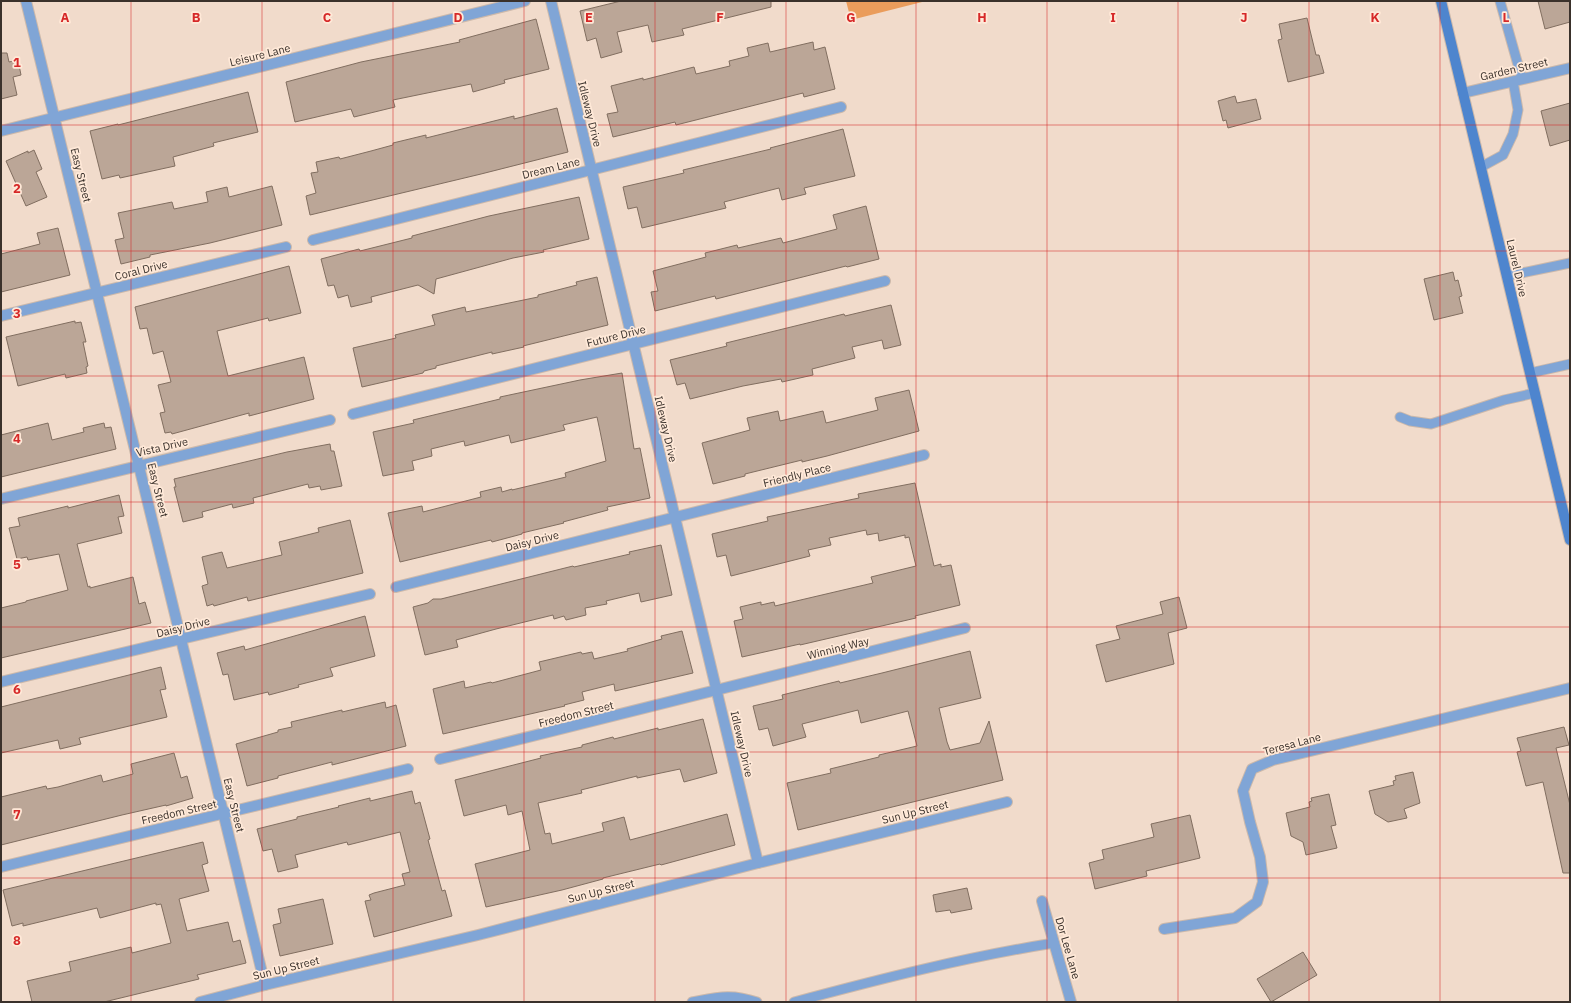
<svg xmlns="http://www.w3.org/2000/svg" width="1571" height="1003" viewBox="0 0 1571 1003" font-family="'IBM Plex Sans',sans-serif">
<style>
.forest{fill:#ea9c5b}
.building{fill:#bba697;stroke:#816e60}
.lines{fill:none;stroke-linecap:round;stroke-linejoin:round}
.lane-casing{stroke:#ccb9ab;stroke-width:11}
.street-casing{stroke:#ccb9ab;stroke-width:12}
.secondary-casing{stroke:#ccb9ab;stroke-width:12}
.lane{stroke:#80a5d6;stroke-width:9}
.street{stroke:#80a5d6;stroke-width:10}
.secondary{stroke:#4e85ce;stroke-width:10}
.grid{fill:none;stroke:#d62828;stroke-width:1;stroke-opacity:0.55}
.labels{text-anchor:middle;dominant-baseline:central;stroke-width:3.5;stroke-linejoin:round;paint-order:stroke}
.street-label{font-size:11px;fill:#3a312b;stroke:#ffe9d8}
.grid-label{font-size:13px;text-anchor:middle;font-weight:bold;fill:#d62828;stroke:#ffe9d8;stroke-width:3.5;stroke-linejoin:round;paint-order:stroke}
</style>
<rect width="100%" height="100%" fill="#f1dbcb"/>
<path class="forest" d="M846,1H926L851,20Z"/>
<g class="building">
<path d="M621,1H771V7L682,29L684,35L652,42L648,25L617,32L622,52L601,58L596,38L587,41L580,11Z"/>
<path d="M1538,1H1570V22L1545,29Z"/>
<path d="M1307,18L1316,55H1319L1324,73L1288,82L1278,40L1282,39L1279,24Z"/>
<path d="M536,19L549,69L504,80L505,83L473,92L471,84L393,100L395,107L354,117L351,109L295,122L286,82L361,62L460,42L459,40Z"/>
<path d="M813,42L814,50L825,47L835,89L804,97L803,93L676,125L675,122L613,137L607,114L618,112L611,86L643,78V80L694,67L696,74L730,66L729,61L749,56L747,48L768,43L770,52Z"/>
<path d="M1,53H7L9,62L18,60L21,75L13,77L17,95L1,99Z"/>
<path d="M248,92L258,132L213,143L214,146L173,157L175,166L120,178L119,175L102,179L90,131L118,124V125Z"/>
<path d="M1235,96L1237,103L1256,99L1261,119L1228,128L1226,120L1223,121L1218,101Z"/>
<path d="M1570,103V140L1550,146L1541,111Z"/>
<path d="M557,108L568,152L481,174L310,215L306,196L316,193L311,173L318,172L316,162L339,157L340,159L371,151L393,145V143L426,135V138L514,116V119Z"/>
<path d="M843,129L855,176L804,188L806,194L782,200L779,188L724,202L726,208L642,228L637,207L628,209L623,187L684,173L683,170L771,149L770,148Z"/>
<path d="M34,150L42,169L36,172L47,197L26,206L6,161L28,151V153Z"/>
<path d="M272,186L282,225L210,243L150,255V257L121,264L115,240L124,238L118,213L172,202L174,209L208,202L206,192L227,187L229,197Z"/>
<path d="M579,197L589,239L543,250L544,252L513,258L436,279L434,294L418,285L371,297L372,302L351,307L348,295L338,298L334,285L328,286L321,259L359,249L360,251L412,238V236L489,216Z"/>
<path d="M866,206L879,259L847,267L846,266L716,299L715,296L655,311L651,292L658,291L653,271L706,257L705,253L737,245L738,248L781,238L783,243L837,229L833,215Z"/>
<path d="M58,228L70,275L1,292V254L40,244L37,233Z"/>
<path d="M289,266L301,313L269,321L268,318L217,331L228,376L304,357L314,399L249,416V413L172,434L171,432L165,433L160,413L165,412L158,385L171,382L163,351L153,354L147,328L140,329L135,307Z"/>
<path d="M1453,272L1455,281L1458,280L1462,296L1459,297L1463,313L1434,320L1424,279Z"/>
<path d="M597,277L608,325L523,346L524,347L492,354V352L436,366V368L424,371L423,373L362,387L353,348L396,338L395,335L435,325L432,315L465,307L466,312L538,297V295L577,285L576,282Z"/>
<path d="M891,305L901,345L884,349L882,340L852,347L855,358L812,369L813,375L782,382L781,379L743,386L690,399L685,383L677,385L670,360L727,346L726,343L844,314L845,316Z"/>
<path d="M75,321V323L81,322L86,342H83L88,366L86,367L87,373L66,378L65,374L18,386L6,337Z"/>
<path d="M622,373L634,449L640,448L650,498L607,507L608,510L563,522L564,523L522,533V534L492,542L491,540L400,562L388,513L422,506L423,512L481,497L480,492L501,487L502,492L512,489V490L566,477L565,473L606,461L600,431L597,417L563,425L565,430L511,443L509,435L465,446L464,441L431,449L432,456L412,461L414,470L383,476L373,432L414,423L413,420L500,399V397L580,380Z"/>
<path d="M909,390L919,431L827,456L802,462V460L745,474V476L713,484L702,443L750,430L747,418L778,411L780,421L823,411L826,423L878,410L875,398Z"/>
<path d="M48,423L52,440L84,432L83,428L104,423L105,428L111,427L116,449L1,477V435Z"/>
<path d="M330,444L331,451H334L342,486L321,490L320,486L309,488L308,484L253,498L254,503L233,508L232,504L202,512L203,517L183,522L174,487H176L174,479L287,452Z"/>
<path d="M915,483L934,566L941,564V567L951,565L960,605L915,616L916,618L800,645V644L742,657L734,621L743,619L740,607L761,602V605L774,602L775,606L873,583L871,577L916,566L909,537L905,538V535L879,541L878,533L867,535L866,530L829,538L831,545L808,550L810,556L731,576L726,555L717,557L712,534L768,521L767,517L859,498L858,494Z"/>
<path d="M119,495L124,516L118,517L122,533L77,544L88,587L90,586V588L133,577L139,604L145,602L151,623L1,658V608L26,602V601L68,590L59,554L28,560L27,557L17,559L9,528L20,526L18,518L68,506V508Z"/>
<path d="M350,520L363,573L248,601L247,597L214,606L213,604L207,606L202,586L208,584L202,557L222,552L227,568L282,555L279,542L319,532L318,528Z"/>
<path d="M661,545L672,595L641,602L639,593L606,601L607,604L585,608L586,615L566,620L564,616L554,619L553,615L496,629L456,640L458,647L425,655L413,607L428,603L433,599H441L573,566L574,567L630,554L629,552Z"/>
<path d="M1179,597L1187,628L1168,633L1174,664L1106,682L1096,645L1120,639L1116,626L1163,614L1160,602Z"/>
<path d="M365,616L375,656L330,668L333,676L298,685L299,687L269,695L268,692L234,700L228,674L223,675L217,653L244,646L245,650Z"/>
<path d="M682,631L693,673L615,691L614,684L582,692L584,700L564,705L565,706L443,734L433,689L464,681L465,688L491,682L492,683L541,670L539,662L581,652L582,654L592,652L594,659L628,651L627,649L662,639L661,636Z"/>
<path d="M970,651L981,698L939,708L947,742L950,750L980,743L989,721L1003,780L798,830L787,783L831,773L830,769L879,757V755L917,746L908,711L861,723L858,710L802,724L806,737L773,746L768,728L759,730L753,706L783,699L782,695L839,681L840,683L882,673Z"/>
<path d="M161,667L166,689L160,690L167,717L79,738L81,744L60,749L58,740L1,753V707Z"/>
<path d="M385,702L386,708L396,705L406,746L332,765V762L278,776V778L247,786L236,744L278,732V730L292,727L291,722L342,710V712Z"/>
<path d="M703,719L717,773L684,782L680,769L637,778V776L581,790L582,793L538,803L545,834L550,833L552,844L604,831L602,823L624,817L630,840L727,814L735,845L661,865L660,864L603,878V879L562,890L486,907L475,864L530,850L522,811L508,815L506,805L464,816L455,780L541,758L540,756L582,747V745L613,737L614,739L658,728V730Z"/>
<path d="M1564,727L1569,745L1556,748L1570,805V873H1563L1543,782L1526,786L1517,752L1521,751L1517,738Z"/>
<path d="M174,753L181,778L187,776L193,798L166,806V805L122,815L1,845V797L46,786L47,789L58,787L101,775L103,782L133,774L131,764Z"/>
<path d="M1413,772L1420,803L1404,809L1407,818L1388,822L1375,814L1369,791L1394,785L1393,781L1396,780L1395,776Z"/>
<path d="M412,791L415,804L420,802L430,839L428,840L442,891L445,890L452,916L374,937L365,901L371,900L369,895L374,893L405,885L402,874L410,872L400,832L348,845L347,842L295,855L298,867L278,872L272,849L263,851L257,829L297,819V817L339,807L338,806L370,798V801Z"/>
<path d="M1329,794L1336,825L1331,826L1337,848L1306,855L1303,842L1291,836L1286,813L1310,807L1309,802L1312,801L1311,798Z"/>
<path d="M1190,815L1200,858L1146,871L1147,876L1095,889L1089,863L1104,859L1102,850L1154,837L1151,824Z"/>
<path d="M203,842L208,863L202,865L209,891L179,899L187,931L228,922L233,942L240,940L246,963L197,975L199,979L104,1002H32L27,981L71,971L69,962L131,947L132,953L171,943L161,904L156,905V903L100,918L97,908L23,926V923L12,926L3,890Z"/>
<path d="M967,888L972,909L951,913L950,910L936,912L933,895Z"/>
<path d="M323,899L333,944L280,956L273,925L281,923L278,909Z"/>
<path d="M1303,952L1317,975L1271,1002L1257,979Z"/>
</g>
<g class="lines">
<g class="lane-casing">
<g id="lane">
<path d="M1500,1L1522,79"/>
<path d="M1481,167L1503,155L1513,134L1518,110L1513,81"/>
<path d="M1507,276L1570,263"/>
<path d="M1530,373L1570,364"/>
<path d="M1400,417L1410,421L1431,424L1504,400L1535,393"/>
<path d="M692,1002C718,997 731,993 757,1002"/>
<path d="M794,1002C880,979 966,957 1054,943"/>
</g>
</g>
<g class="street-casing">
<g id="street">
<path d="M26,1L265,985"/>
<path d="M551,1L758,863"/>
<path d="M1463,93L1570,68"/>
<path d="M1,131L525,1"/>
<path d="M313,240L841,107"/>
<path d="M1,316L286,247"/>
<path d="M353,414L885,281"/>
<path d="M1,499L330,420"/>
<path d="M396,587L924,455"/>
<path d="M1,682L370,594"/>
<path d="M440,759L965,628"/>
<path d="M1,867L408,769"/>
<path d="M1042,901L1071,1002"/>
<path d="M1164,929L1235,918L1257,902L1263,882L1260,857L1250,822L1243,791L1252,769L1273,760L1570,688"/>
<path d="M200,1002L265,985L478,935L758,863L1007,802"/>
</g>
</g>
<g class="secondary-casing">
<path id="secondary" d="M1441,1L1570,540"/>
</g>
<use href="#lane" class="lane"/>
<use href="#street" class="street"/>
<use href="#secondary" class="secondary"/>
</g>
<path class="grid" d="M131,1V1002M262,1V1002M393,1V1002M524,1V1002M655,1V1002M786,1V1002M916,1V1002M1047,1V1002M1178,1V1002M1309,1V1002M1440,1V1002M1,125H1570M1,251H1570M1,376H1570M1,502H1570M1,627H1570M1,752H1570M1,878H1570"/>
<g class="labels">
<g class="street-label">
<text transform="translate(260 55) rotate(-14)">Leisure Lane</text>
<text transform="translate(1514 69) rotate(-13)">Garden Street</text>
<text transform="translate(590 114) rotate(76)">Idleway Drive</text>
<text transform="translate(551 168) rotate(-14)">Dream Lane</text>
<text transform="translate(81 175) rotate(76)">Easy Street</text>
<text transform="translate(1517 268) rotate(77)">Laurel Drive</text>
<text transform="translate(141 270) rotate(-14)">Coral Drive</text>
<text transform="translate(616 336) rotate(-14)">Future Drive</text>
<text transform="translate(666 429) rotate(77)">Idleway Drive</text>
<text transform="translate(162 447) rotate(-13)">Vista Drive</text>
<text transform="translate(797 475) rotate(-14)">Friendly Place</text>
<text transform="translate(158 490) rotate(76)">Easy Street</text>
<text transform="translate(532 541) rotate(-14)">Daisy Drive</text>
<text transform="translate(183 627) rotate(-14)">Daisy Drive</text>
<text transform="translate(838 648) rotate(-14)">Winning Way</text>
<text transform="translate(576 714) rotate(-14)">Freedom Street</text>
<text transform="translate(742 744) rotate(77)">Idleway Drive</text>
<text transform="translate(1292 744) rotate(-15)">Teresa Lane</text>
<text transform="translate(234 805) rotate(76)">Easy Street</text>
<text transform="translate(179 812) rotate(-13)">Freedom Street</text>
<text transform="translate(915 812) rotate(-14)">Sun Up Street</text>
<text transform="translate(601 891) rotate(-14)">Sun Up Street</text>
<text transform="translate(1068 948) rotate(74)">Dor Lee Lane</text>
<text transform="translate(286 968) rotate(-14)">Sun Up Street</text>
</g>
</g>
<g class="grid-label">
<text x="65" y="22">A</text>
<text x="196" y="22">B</text>
<text x="327" y="22">C</text>
<text x="458" y="22">D</text>
<text x="589" y="22">E</text>
<text x="720" y="22">F</text>
<text x="851" y="22">G</text>
<text x="982" y="22">H</text>
<text x="1113" y="22">I</text>
<text x="1244" y="22">J</text>
<text x="1375" y="22">K</text>
<text x="1506" y="22">L</text>
<text x="17" y="67">1</text>
<text x="17" y="193">2</text>
<text x="17" y="318">3</text>
<text x="17" y="443">4</text>
<text x="17" y="569">5</text>
<text x="17" y="694">6</text>
<text x="17" y="819">7</text>
<text x="17" y="945">8</text>
</g>
<rect width="1571" height="1003" fill="none" stroke="#3a312b" stroke-width="4"/>
</svg>
